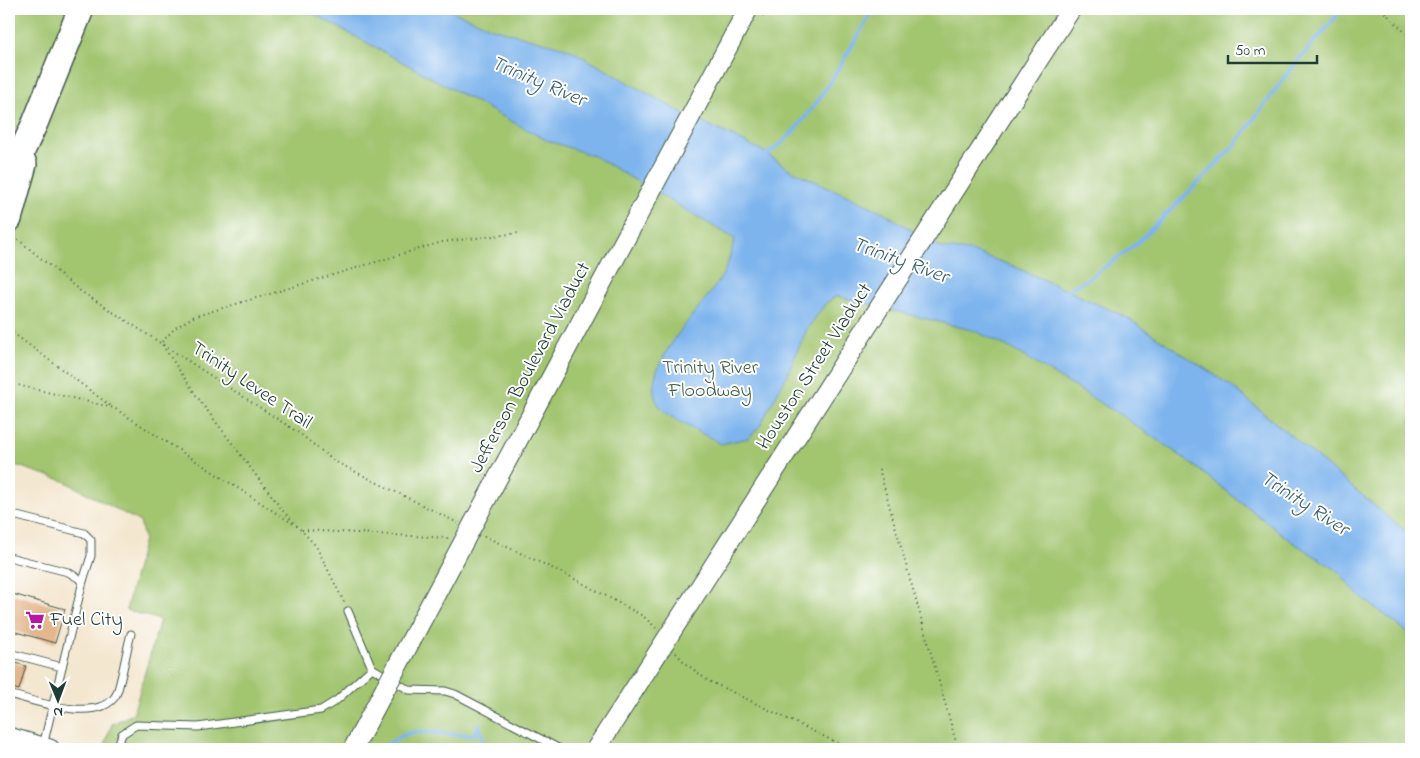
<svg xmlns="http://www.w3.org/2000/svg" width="1420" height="758" viewBox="0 0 1420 758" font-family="'Indie Flower',sans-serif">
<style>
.green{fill:#a2c56f;stroke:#608152}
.water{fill:#7db4ed;stroke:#4e7890}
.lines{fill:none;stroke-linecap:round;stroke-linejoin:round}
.stream{stroke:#7db4ed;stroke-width:4}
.building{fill:#e3b68c}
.lane-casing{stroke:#3f564b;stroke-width:9}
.secondary-casing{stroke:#3f564b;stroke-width:21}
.highway-casing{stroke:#3f564b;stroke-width:28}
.path{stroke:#3f564b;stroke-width:2;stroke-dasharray:1 4;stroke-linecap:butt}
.lane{stroke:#fff;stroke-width:7}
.secondary{stroke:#fff;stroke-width:19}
.highway{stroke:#fff;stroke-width:25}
.tram{stroke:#1f3d34;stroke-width:1}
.secondary-bridge-casing{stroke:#3f564b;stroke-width:21;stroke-linecap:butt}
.path-bridge{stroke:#3f564b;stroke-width:2;stroke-dasharray:1 4;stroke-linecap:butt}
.secondary-bridge{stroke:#fff;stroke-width:19}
.labels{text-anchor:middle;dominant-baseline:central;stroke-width:4;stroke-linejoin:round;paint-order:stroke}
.street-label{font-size:20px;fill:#1f3d34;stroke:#fff}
.park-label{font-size:20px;fill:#405f43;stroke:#fff}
.poi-label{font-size:20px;fill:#1f3d34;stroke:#fff;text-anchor:start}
.water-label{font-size:21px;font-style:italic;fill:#3b616c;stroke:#fff}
</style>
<rect width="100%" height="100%" fill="#fff"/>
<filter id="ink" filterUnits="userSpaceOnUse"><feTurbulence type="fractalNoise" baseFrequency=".02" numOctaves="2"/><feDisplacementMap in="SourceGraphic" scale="10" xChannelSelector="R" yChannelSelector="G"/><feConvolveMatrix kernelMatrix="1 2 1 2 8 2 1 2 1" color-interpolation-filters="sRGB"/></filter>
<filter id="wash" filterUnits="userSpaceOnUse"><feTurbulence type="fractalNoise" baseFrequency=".0096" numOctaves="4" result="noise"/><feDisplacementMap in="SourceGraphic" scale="20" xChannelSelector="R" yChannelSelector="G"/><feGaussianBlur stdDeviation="1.12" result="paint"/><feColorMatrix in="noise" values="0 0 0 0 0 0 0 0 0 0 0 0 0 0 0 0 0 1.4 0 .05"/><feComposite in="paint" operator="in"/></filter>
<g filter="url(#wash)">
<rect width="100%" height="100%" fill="#f4e7d0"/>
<path class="green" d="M9,9H1411V749H124L105,743L112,724L133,714L160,620L126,610L144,539L140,522L64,481L9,463Z"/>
<path class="water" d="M289,9H447L495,29L569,49L675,109L761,150L789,169L883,212L941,248L971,251L1013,266L1126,317L1230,385L1411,536V635L1357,594L1338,571L1291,541L1181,456L1122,416L1010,348L975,331L836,296L826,303L807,329L787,375L760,426L749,438L721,444C705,434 679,424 665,412C623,377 710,303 724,272C729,262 731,250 735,239L594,156L546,140L314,14Z"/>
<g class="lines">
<g class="stream">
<path d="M765,156C811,126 845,55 874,9"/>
<path d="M1063,293L1091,277L1135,245L1191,190L1235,145L1290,70L1342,10"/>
<path d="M479,725L485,749"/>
<path d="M200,749H217"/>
<path d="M320,749H346"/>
<path d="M381,749C388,745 396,738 404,735C422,727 455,738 475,734L479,724"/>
</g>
</g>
<g id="blocks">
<g class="building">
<path d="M9,593L65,609L55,643L9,630Z"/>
<path d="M9,661L26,666L19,690L9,687Z"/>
</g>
</g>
</g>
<g filter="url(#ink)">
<use href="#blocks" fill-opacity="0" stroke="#3f564b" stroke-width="1"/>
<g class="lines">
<g class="lane-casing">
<g id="lane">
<path d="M9,514L84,533L91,540V556L83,581"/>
<path d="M9,557L68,572L83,581L62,667"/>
<path d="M348,611L372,668L409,690L445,691L455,694L560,749"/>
<path d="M9,653L62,667L43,746"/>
<path d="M9,694C34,701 99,724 116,695C121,685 127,647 131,634"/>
<path d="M117,749L122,734L136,725L198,727L321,710L337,700L372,668"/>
</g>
</g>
<g class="secondary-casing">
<path id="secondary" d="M9,737L50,749"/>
</g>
<g class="highway-casing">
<g id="highway">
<path d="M9,179L35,123L81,9"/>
<path d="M9,219L24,164"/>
</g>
</g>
<g class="path">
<path d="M1381,9L1411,38"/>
<path d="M14,236L79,290L299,433L334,461L458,523"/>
<path d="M9,330L112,407"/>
<path d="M9,383L114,408L298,527"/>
<path d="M879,469L958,749"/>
<path d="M302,530L449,538"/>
<path d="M484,536L571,577L643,616L656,628"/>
<path d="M344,602L316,546L284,512L200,401L161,343L175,328L193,317L442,242L519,233"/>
<path d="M676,653L685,663L707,680L850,749"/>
</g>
<use href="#lane" class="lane"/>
<use href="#secondary" class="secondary"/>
<use href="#highway" class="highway"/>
<path class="tram" d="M607,749L1081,9"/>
<g class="secondary-bridge-casing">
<g id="secondary-bridge">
<path d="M353,749L748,9"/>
<path d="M596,749L1071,9"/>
</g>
</g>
<path class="path-bridge" d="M763,16L766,9"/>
<use href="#secondary-bridge" class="secondary-bridge"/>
</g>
</g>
<defs>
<g id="supermarket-bare" transform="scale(1.5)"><path d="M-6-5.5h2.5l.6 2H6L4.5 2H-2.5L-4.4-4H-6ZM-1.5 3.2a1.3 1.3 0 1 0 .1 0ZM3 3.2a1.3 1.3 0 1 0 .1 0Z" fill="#b5179e" stroke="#fff" stroke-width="2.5" paint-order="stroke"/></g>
</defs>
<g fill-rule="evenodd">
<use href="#supermarket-bare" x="35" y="620"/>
</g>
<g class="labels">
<g class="street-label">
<text transform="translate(815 367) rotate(-57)">Houston Street Viaduct</text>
<text transform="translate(531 368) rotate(-62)">Jefferson Boulevard Viaduct</text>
<text transform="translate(251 386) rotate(34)">Trinity Levee Trail</text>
</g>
<g class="park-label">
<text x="710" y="368">Trinity River<tspan x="710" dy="23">Floodway</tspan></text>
</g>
<g class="poi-label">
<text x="50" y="620">Fuel City</text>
</g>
<g class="water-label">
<text transform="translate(538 82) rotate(23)">Trinity River</text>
<text transform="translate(900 261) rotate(20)">Trinity River</text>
<text transform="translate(1304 504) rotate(33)">Trinity River</text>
</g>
</g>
<rect width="1420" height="758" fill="none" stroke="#fff" stroke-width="30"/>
<g transform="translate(58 700) rotate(179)" stroke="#ffffff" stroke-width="4" paint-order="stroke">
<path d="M0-4L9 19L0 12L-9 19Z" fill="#1f3d34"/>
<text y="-8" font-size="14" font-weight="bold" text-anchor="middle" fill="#1f3d34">N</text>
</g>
<path d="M1228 55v8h89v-8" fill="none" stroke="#1f3d34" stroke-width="2.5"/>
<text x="1235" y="55" font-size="15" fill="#1f3d34" stroke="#ffffff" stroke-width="4" paint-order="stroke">50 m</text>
</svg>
